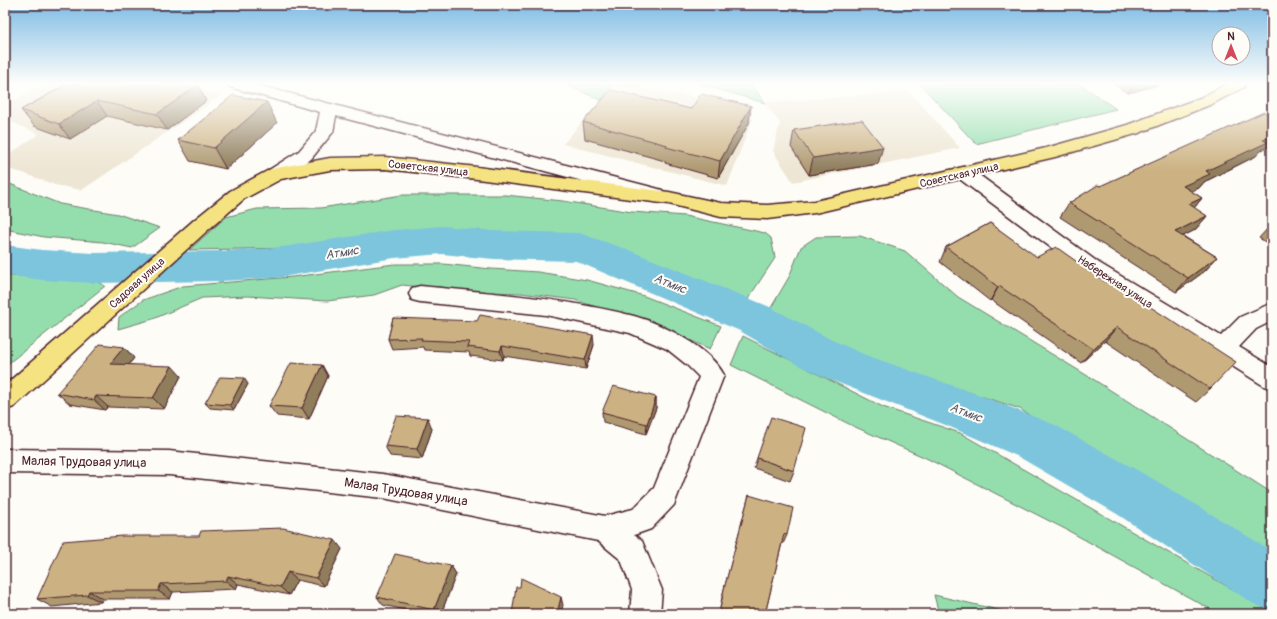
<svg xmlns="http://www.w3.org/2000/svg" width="1277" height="619" viewBox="0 0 1277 619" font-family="Pangolin,sans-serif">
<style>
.built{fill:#eee6d4}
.green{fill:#94dead;stroke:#6f7e6c}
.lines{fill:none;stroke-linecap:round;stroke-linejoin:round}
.river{fill:#7cc5dd;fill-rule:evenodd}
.minor-casing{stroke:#4a1f2b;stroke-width:3}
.major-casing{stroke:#4a1f2b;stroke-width:3}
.minor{fill:#fdfcf7;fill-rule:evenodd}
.major{fill:#f5e382;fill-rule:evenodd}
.wall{fill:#af9971;stroke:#4a1f2b}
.shaded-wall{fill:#8f7d5c;stroke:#4a1f2b}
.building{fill:#ccb283;stroke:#4a1f2b}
.labels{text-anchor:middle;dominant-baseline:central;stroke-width:4;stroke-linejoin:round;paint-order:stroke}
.street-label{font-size:11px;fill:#4a1f2b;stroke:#fdfcf7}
.water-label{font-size:12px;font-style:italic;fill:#5c5969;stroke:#fdfcf7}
.near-street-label{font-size:13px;fill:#4a1f2b;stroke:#fdfcf7}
</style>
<rect width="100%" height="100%" fill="#fdfcf7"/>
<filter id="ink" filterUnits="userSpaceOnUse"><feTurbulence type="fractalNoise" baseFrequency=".025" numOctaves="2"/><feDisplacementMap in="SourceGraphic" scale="8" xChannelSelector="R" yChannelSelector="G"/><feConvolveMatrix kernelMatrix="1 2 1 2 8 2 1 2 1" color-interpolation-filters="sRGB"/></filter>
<g filter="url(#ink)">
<g class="built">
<path d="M44,84H174L222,95L82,190L55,185L23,173L5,168V157L39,134L5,119V105Z"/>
<path d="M614,84L686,95L753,118L727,186L563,144Z"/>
<path d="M909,91L960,148L793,182L773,151L780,123L765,103Z"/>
</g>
<g class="green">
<path d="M569,84H642L640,88L614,84L601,100L568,86Z"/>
<path d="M699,84H751L765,103Z"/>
<path d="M920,84H999L1001,85L1008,84H1080L1116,109L976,144Z"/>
<path d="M5,182L60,204L118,214L160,228L132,248L103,242L44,237L5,229Z"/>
<path d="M402,195H505L563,201L632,212L685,216L765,233L771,238L775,258L746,302L699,286L658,268L622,250L569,238L490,236L446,231H399L296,248L189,250L226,217L257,209L321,208Z"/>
<path d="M860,236L905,251L958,297L1096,381L1272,493V569L1099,462L1020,409L808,339L765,318L789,277L801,247L816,237Z"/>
<path d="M395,264H443L491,269L538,272L587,280L644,296L721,326L710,349L671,332L575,300L521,293L460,291L402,285L374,295L327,301L248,296L202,298L153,319L118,329L119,317L143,300L183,286L292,277Z"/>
<path d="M88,275L105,286L5,366V276Z"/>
<path d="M743,336L883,407L960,433L1272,612V614H1219L1067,530L926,458L853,426L731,365Z"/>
<path d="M934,595L1003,611L1007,614H939Z"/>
</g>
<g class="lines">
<path class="river" d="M442,226L494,231L579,233L626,249L770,307L830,339L863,354L982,396L1055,425L1155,480L1272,551V612L1252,603L1117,514L1019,457L948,426L831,380L798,365L740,331L576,261L494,259L442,254L394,258L276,278L221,281L93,283L42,280L5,275V245L42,250L93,253L221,251L276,248L394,230Z"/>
<g class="minor-casing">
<g id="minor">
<path d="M228,84H253L655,188L662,190L664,194L662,198L655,200L336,116L333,132L311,159L283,178L276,180L269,178L267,174L269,170L299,151L316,131L320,112L230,87Z"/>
<path d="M964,167L971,169L1099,263L1221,336L1240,317L1272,303V321L1256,329L1239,347L1272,367V389L1264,386L1085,273L957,177L955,173L957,169Z"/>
<path d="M420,286C492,293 564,298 634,316C663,324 710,348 724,375L674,505L651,529L634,535L642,541L662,590L660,614H630L632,590L621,560L598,541L383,498L169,475L5,473V449L169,451L383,474L605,516L633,509L654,488L699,377L687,365L667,349L630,333L546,315L420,302L412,300L409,294L412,288Z"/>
</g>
</g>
<g class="major-casing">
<path id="major" d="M1227,84H1246L1244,87L1212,104L1139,133L1055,157L815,213L767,219L721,217L669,204L477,179L385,169L330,170L281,179L244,199L208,230L14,407L5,410V385L194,220L230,191L269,170L276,168L330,158L385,157L477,167L669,192L721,203L767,205L815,201L1046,148L1127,125L1200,98Z"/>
</g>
<use href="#minor" class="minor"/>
<use href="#major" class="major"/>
</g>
<g class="wall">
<path d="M61,84H190L198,85L206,101L167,130L107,116L70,139L34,126L21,110L63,86Z"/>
<path d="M1113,84H1161L1128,93Z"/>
<path d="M751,106L749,123L718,178L665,163V161L585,139L583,122L691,109Z"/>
<path d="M277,123L226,169L190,161L178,140Z"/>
<path d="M794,130L878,164L809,175L791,147Z"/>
<path d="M1262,150L1256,156L1204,182L1199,188L1191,191L1202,198L1194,208L1207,216L1195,230L1183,236L1217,257L1205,271L1176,292L1060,217L1069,203L1100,186Z"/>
<path d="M990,223L1210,389L1196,402L1105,341L1081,363L991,300L990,301L940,262L946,247Z"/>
<path d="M1272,225V246L1259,238L1270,226Z"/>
<path d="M393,318L594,345L586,369L504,356L503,360L470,356L469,352L424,350L423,347L392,349L388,339Z"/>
<path d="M124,347L134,358L129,364L181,376L164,409L108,407L105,410L70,404L57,393Z"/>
<path d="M322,365L328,376L309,419L277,416L269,406Z"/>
<path d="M248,384L234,410L210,408L205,403Z"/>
<path d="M656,397V408L646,434L603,422L602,412Z"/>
<path d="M432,429L422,459L390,456L385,446Z"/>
<path d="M757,458L794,471L790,481L754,468Z"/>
<path d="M749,495L787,535L783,544L782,543L766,610L765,614H719L722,597Z"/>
<path d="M342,549L324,586L297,580L289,595L238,584L236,589L173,592L170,599H103L101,602L52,607L37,599Z"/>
<path d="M451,566L456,574L441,614H423L383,605L377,597Z"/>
</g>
<g class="shaded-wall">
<path d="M1134,84H1161L1128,93Z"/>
<path d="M198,85L206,101L167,130L157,114Z"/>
<path d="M97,101L107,116L70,139L59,124Z"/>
<path d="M267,102L277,123L226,169L214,148Z"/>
<path d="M751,106L749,123L718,178L720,161Z"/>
<path d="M1272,136V145L1262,150L1256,156L1204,182L1199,188L1172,200L1183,186L1206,171L1263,140Z"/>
<path d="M883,147L878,164L809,175L813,158Z"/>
<path d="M1202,198L1191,212L1189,204Z"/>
<path d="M1207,216L1195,230L1164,246L1175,232Z"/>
<path d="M1217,257L1205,271L1176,292L1188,278Z"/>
<path d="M999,286L991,300L990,301L998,287Z"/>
<path d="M1117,327L1105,341L1081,363L1093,349Z"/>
<path d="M593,335L594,345L586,369L585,360Z"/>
<path d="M502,346L504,356L503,360L500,351Z"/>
<path d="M124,347L134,358L121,375L110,364Z"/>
<path d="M322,365L328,376L309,419L302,408Z"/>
<path d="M172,366L181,376L164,409L153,398Z"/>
<path d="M244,378L248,384L234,410L230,405Z"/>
<path d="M96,396L108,407L105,410L94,400Z"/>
<path d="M656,397V408L646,434L647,424Z"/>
<path d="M428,418L432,429L422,459L417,449Z"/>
<path d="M335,540L342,549L324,586L316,578Z"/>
<path d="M5,563L7,564L5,569Z"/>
<path d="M451,566L456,574L441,614H437L434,610Z"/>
<path d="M288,572L297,580L289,595L280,587Z"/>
<path d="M228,576L238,584L236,589L226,581Z"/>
<path d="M161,584L173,592L170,599L158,591Z"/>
<path d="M89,591L103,599L101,602L87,595Z"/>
<path d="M561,597L563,605L561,614H557Z"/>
</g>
<g class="building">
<path d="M68,84H190L198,85L157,114L97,101L59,124L21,110Z"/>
<path d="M611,90L691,109L701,94L751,106L720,161L666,147L667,145L583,122Z"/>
<path d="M233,95L267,102L214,148L178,140Z"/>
<path d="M1264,112L1272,117V136L1263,140L1268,142L1206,171L1210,174L1183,186L1202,198L1189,204L1207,216L1175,232L1217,257L1188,278L1069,203L1098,185L1100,186Z"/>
<path d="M862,120L883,147L813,158L794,130Z"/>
<path d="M990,223L1037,257L1056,247L1107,283L1110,281L1236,362L1210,389L1117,327L1093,349L999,286L998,287L946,247Z"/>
<path d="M480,315L593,335L585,360L502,346L500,351L467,347L469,342L421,340L422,338L388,339L393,318L477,321Z"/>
<path d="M100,344L124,347L110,364L172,366L153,398L96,396L94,400L57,393Z"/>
<path d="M291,363L322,365L302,408L269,406Z"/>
<path d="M220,377L244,378L230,405L205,403Z"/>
<path d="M613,386L656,397L647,424L602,412Z"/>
<path d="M396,416L428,418L417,449L385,446Z"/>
<path d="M771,417L806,428L794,471L757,458Z"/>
<path d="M749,495L793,508L787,535L784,534L766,610L764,609L763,614H719L724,589Z"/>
<path d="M283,528L335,540L316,578L288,572L280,587L228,576L226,581L161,584L158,591H89L87,595L37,599L63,541L123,536H199L201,531Z"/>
<path d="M395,554L451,566L434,610L377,597Z"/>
<path d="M521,578L561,597L557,614H512L516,587H520Z"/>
</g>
</g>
<linearGradient id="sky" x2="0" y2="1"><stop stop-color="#7dbbe4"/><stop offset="0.49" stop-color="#fefefb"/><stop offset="1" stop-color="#fefefb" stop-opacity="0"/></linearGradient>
<rect width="1277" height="170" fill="url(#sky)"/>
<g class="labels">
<g class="street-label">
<text transform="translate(428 168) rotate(6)">Советская улица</text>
<text transform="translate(959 175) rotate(-13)">Советская улица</text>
<text transform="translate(1115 282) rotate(33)">Набережная улица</text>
<text transform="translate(137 283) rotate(-42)">Садовая улица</text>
</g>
<g class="water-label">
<text transform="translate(342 253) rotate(-9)">Атмис</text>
<text transform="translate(670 284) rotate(22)">Атмис</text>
<text transform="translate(966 413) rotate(21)">Атмис</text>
</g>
<g class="near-street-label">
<text transform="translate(84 462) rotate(1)">Малая Трудовая улица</text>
<text transform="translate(406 492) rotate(9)">Малая Трудовая улица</text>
</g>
</g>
<rect width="1277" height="619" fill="none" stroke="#fdfcf7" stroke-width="20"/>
<rect x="10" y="10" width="1257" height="599" fill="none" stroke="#4a1f2b" stroke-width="1.5" filter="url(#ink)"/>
<g transform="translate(1231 46)"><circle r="19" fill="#fdfcf7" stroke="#b5a4a5"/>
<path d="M0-3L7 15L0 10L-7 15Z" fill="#d1495b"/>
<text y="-6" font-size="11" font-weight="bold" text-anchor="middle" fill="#4a1f2b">N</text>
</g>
</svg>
